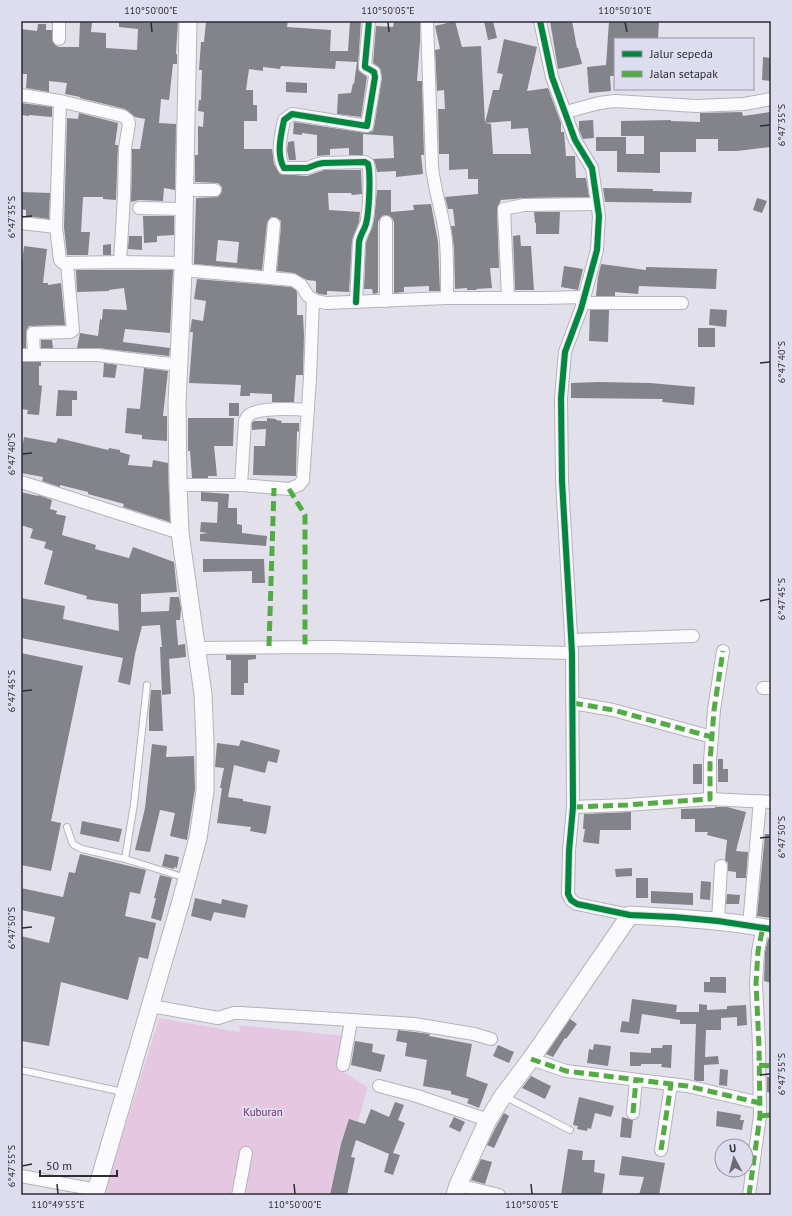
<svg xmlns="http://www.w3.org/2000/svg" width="792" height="1216" viewBox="0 0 792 1216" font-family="'PT Sans',sans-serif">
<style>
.green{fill:#e6c7e1}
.building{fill:#82848a;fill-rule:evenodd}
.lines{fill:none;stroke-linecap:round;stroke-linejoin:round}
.lane-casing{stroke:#b4b3bb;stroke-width:8}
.street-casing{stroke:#b4b3bb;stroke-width:14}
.secondary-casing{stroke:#b4b3bb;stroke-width:19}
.lane{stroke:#fbfafc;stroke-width:6}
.street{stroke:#fbfafc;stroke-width:12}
.secondary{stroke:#fbfafc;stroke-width:17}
.quiet{stroke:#54ab45;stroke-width:5;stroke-dasharray:10 5;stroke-linecap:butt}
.cycleway-casing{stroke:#deddef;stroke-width:8}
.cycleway{stroke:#00873e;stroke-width:6}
.ticks{fill:none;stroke:#2c2c33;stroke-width:1.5}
.labels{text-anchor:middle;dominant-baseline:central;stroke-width:4;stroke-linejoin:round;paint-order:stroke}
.park-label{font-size:11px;fill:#7c286a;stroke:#deddef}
.neatline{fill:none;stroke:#2c2c33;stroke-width:1.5}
.ticks-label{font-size:10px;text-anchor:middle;fill:#2c2c33}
</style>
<rect width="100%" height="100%" fill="#e2e1eb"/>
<path class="green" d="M159,1018L240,1032L239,1025L344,1036L336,1068L368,1087L337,1195H104Z"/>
<g class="building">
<path d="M80,21L92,22L91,32L106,33V48L137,50L138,29L119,27V21H178L176,54H177V64H173L169,100L161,99L159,123L176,124L175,190L164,188L163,201L139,200L131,202L132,149H140L145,119L135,117L125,109L80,98V97L65,94L67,83L49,81V92L26,88L27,74H21V29L37,31L38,24H46V30H52V39L55,45L59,47H79Z"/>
<path d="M206,21H266L274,22V21H288L287,27L331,30L330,51H348L350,21H361L358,67L359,71L367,77L361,117L337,114L338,94L351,93L353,83L354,84L357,62L336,61L335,69L281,66L280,69L263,67V71L249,69L246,90H253V105H257V121H244V149H272L274,164L280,174L307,176L324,170H361L362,194L352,195L351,193H328L329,210L360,212L359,222L352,241L349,292L327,291V295L319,294L316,292V281L307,280L294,273L277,271L281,225V221L275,217H271L267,223L262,270L194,264L196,198L218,197L222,190V187L218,183L195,182V155H198V126L203,127L204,112L198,111L199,100H201L202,70H199L201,42H204ZM218,240L239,242L237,263L216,261Z"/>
<path d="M394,21H420V42L417,81H422L424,155H421L423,174L396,177V171L377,172L375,163L373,159L394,158L393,136L363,134V155H349V148L330,149V155L317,156V135L302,133V135L293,134L294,122L366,133L373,131L374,127L382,78L380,68L373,63L376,26L393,27Z"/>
<path d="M455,21L462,47L481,46L485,123L491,124L493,154H531L528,128L511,129V121L485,123L493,90H499L503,74L497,73L504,39L537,47L527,91L548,88L561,123V132H564L566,156H575L576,178H586L589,197L524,198L501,200L497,209L499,268H490L492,288L476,289L477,290H467V288L455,289L454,248L451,226H455L453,209H448L445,197L478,194V179H468V169L449,170V154H439L438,109H445L444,90L437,91L435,50L440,49L435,26Z"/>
<path d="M484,21H493L497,38L488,40Z"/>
<path d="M550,21H572L577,48H578L582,64L558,69Z"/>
<path d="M609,21H659L658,39H615V76H610L611,91L589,93L587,67L606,65Z"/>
<path d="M763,57L771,58V81L762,80Z"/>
<path d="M286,82L307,83V93L286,92Z"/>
<path d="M21,103L52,107V117L29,115V116L21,115Z"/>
<path d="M742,112L743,116L770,112L771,147L736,151H718V139H696V152H660V173L617,172V151H596V137H626V154H644V136H621V121L671,120V121L700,122V113Z"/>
<path d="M79,113L118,123L115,145H118L116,200L103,199V197H83L81,232H90L88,255H67L64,227L67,118L78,119Z"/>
<path d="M593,120L594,138L583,139L579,130V121Z"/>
<path d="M294,141L296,160H289L287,150L288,142Z"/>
<path d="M603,188L653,189V191L692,192L691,203L605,202Z"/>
<path d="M377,190H391V212L414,210L413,205L431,204L438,242L440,291H429V286L404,287V292L394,293V222L392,218L386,215L382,216L378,222V293L373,294L372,289H364L366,243L374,220Z"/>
<path d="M21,192L50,193L49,219L26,216V210L21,209Z"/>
<path d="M757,198L767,201L762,213L753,210Z"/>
<path d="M534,212H560L559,234H536V223H535Z"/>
<path d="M143,216H174V235L157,236V242L144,243Z"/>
<path d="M520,235L521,246H531L534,290H515L513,236Z"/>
<path d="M129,236H142V250L128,249Z"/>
<path d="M111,244V255H103V245Z"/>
<path d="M24,246L47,249L43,283H48V285L61,283L65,325L29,326L27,329L26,333V348H21V272Z"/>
<path d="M601,264L646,270V267L717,269L716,289L639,286L638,294L615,292V296H596L598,277Z"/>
<path d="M564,266L583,269L578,290L561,287Z"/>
<path d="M76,270H173L170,333L125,329L123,342L170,348L169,356L98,348H77L80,333L98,336L100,319L102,320L103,309L127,310L124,288L109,290V291L77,292Z"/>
<path d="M197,279L291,287L296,290L297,293V315H303L304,335L303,375H296L294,402H272V394L250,393V396H240L241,385L189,383L193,332H190L192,319L203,321L206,301L194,299Z"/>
<path d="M710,309L727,310L726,327L709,325Z"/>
<path d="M590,310H609L608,342L589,341Z"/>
<rect x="698" y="328" width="17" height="19"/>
<path d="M41,340H52L53,348H41Z"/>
<path d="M21,362H41V366H39V385L42,386L39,415L27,414L28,410L21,409Z"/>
<path d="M104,363L117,365L115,378L103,377Z"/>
<path d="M144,368L168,371L163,416H167V441L142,439V435L125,433L127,408L140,409Z"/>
<path d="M599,382L650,383L695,387L694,405L662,402L663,399L571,398V383Z"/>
<path d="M58,390L77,391V400H72V416H56Z"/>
<rect x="229" y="403" width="10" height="13"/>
<path d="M188,418H234L233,446H214L217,476H208V478H192L190,451H188Z"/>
<path d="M267,418L276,419V420L282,421L281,423H299V432L297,431L296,476L253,475L254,446H265L266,429L252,430V423L254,421H267Z"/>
<path d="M24,437L56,443L58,438L108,450L109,448L120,450V452L130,455L128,465L152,467L153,460L168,463L170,522L123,507L124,504L88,494V492L60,485V487L42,481L43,477L21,473V454Z"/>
<path d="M21,492L38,496V495L52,500L50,509L57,511L56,514L66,516L62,535L96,545L95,549L129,558L133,547L174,562L177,592L141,594V612L169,611L170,597H179L181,609L180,620H176L178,645L185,644L186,657L169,659L171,694L162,695L160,647H162L160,625L142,626L135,654L130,685L118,682L123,658L21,638V598L65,606L63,619L119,631L118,604L86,599L87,596L44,584L53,551L44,548L46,542L30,538L33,529L21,525Z"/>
<path d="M201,492L229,494L228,508H237V524L242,525V533L267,536L266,546L200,541V534L208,533L200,532L201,522L217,523L218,502L201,501Z"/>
<path d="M203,559H264L265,583H252V571L203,572Z"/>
<path d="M21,653L83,666L51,821L61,823L51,871L21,865Z"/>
<path d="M226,655H256V659L248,660V683H244V695H231V660H226Z"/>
<path d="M151,690H161L163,731H149V712Z"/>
<path d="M241,740L280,750L277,763L268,761L265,773L234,765L228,797L243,799V801L271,806L266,834L250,831L251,827L217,823L222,788H220L224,768L215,767L217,743L239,746Z"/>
<path d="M152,744L167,746L166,757L194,756L195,789L187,840L170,836L175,813L160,810L150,852L135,850L145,808Z"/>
<path d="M718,759H723V769H728V782H718Z"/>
<rect x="693" y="764" width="9" height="20"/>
<path d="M715,807H727L746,812L736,851L748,852L746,878H736V872L728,871V863L725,860L727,840L707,835L708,832H695V819H681V809L715,808Z"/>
<path d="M631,812V830H600L599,844L583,842L585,829H583L584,814Z"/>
<path d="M82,821L122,829L119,842L80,834Z"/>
<path d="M765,834H771L770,918L757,916Z"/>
<path d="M80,854L146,870L140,894L130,892L125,916L156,923L148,959L139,957L128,1000L61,982L49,1046L21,1041V936L49,943L55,917L21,910V888L63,897L69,872L75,873Z"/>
<path d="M165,854L179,857L177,868L174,867V869L162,866Z"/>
<path d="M632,868V876L616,877L615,869Z"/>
<path d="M160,875L172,878L161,921L151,918L156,898H154Z"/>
<rect x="636" y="878" width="12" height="20"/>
<path d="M701,881L711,882L710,900L700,899Z"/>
<path d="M651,891L693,893V905L651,903Z"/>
<path d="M727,894L740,895L739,904H726Z"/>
<path d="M195,898L221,904L222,899L248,905L245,918L214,912L211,921L191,916Z"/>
<path d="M768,939H771V983L764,981L765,952Z"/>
<path d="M710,977H726V993L704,992V982H710Z"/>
<path d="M632,999L677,1005L676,1012H699V1004L707,1005V1010L727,1009V1006L746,1005L747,1025L737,1026V1017L721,1018V1030H706L705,1057L718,1056L719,1064L704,1065V1081H697L694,1080L696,1024H680V1020L642,1014L639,1034L620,1032L622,1021L629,1022Z"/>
<path d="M570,1019L577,1024L566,1039L565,1038L553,1057L546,1054Z"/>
<path d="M398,1030L430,1034L429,1036L472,1044L466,1076L488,1084L479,1108L467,1103L469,1099L451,1094V1091L423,1086L427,1060L405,1056L407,1043L396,1041Z"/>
<path d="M355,1041L373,1044L372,1052L385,1055L381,1072L351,1065Z"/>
<path d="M594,1044L611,1046L608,1066L587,1063L589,1049L593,1050Z"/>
<path d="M498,1045L514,1052L509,1063L493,1056Z"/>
<path d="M663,1045H672L671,1068L661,1067L662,1064H641V1066H630V1052L651,1053V1048H662Z"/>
<path d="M720,1069L728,1070L727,1086L719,1085Z"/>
<path d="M531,1076L551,1086L545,1099L522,1088Z"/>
<path d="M767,1077H771V1093L767,1092Z"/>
<path d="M579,1097L614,1106L611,1117L595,1113L591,1129L588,1128L587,1131L577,1129L578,1126L573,1125Z"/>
<path d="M395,1102L404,1105L398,1120L405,1123L393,1153L400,1155L393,1175L384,1172L389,1154L356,1140L351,1157L355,1158L347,1195H330L341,1144L349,1119L365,1124L371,1109L389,1117Z"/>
<path d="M717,1111L741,1115L740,1120H744L742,1130L716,1126Z"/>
<path d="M504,1113L509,1116L494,1148L487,1145L497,1125Z"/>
<path d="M454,1117L465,1122L460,1132L449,1127Z"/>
<path d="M622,1117L633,1120L631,1138L620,1137Z"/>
<path d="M568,1149L583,1151L582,1160H595L594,1172L605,1174L602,1195H561Z"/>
<path d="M622,1156L665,1163L659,1195L649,1194V1195H639L644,1177L619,1175Z"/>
<path d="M481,1159L492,1162L485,1184L471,1180Z"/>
</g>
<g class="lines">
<g class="lane-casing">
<g id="lane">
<path d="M67,827L72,842L74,845L82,849L125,859L186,878"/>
<path d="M125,859L134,804L147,685"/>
<path d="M21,1070L123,1092"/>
<path d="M504,1096L570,1130"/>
</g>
</g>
<g class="street-casing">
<g id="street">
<path d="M59,21V39"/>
<path d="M427,21L432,166C434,189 442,211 445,233C448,254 447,277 447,298"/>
<path d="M540,21L552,77L575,140L592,168L599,216L597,250L581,309L565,352L561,398L562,481L572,653L573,807L569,851L568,894L571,900L577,904L630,915"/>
<path d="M21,95L60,101"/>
<path d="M566,112L599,103L615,101L696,106L744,104L771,99"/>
<path d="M184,190H215"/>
<path d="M139,208L184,209"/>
<path d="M386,222V301"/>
<path d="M21,223L56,227L60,260L63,263L120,262L183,263"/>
<path d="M56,227L60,101L123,116L128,120L129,124L125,148L124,196L120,262"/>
<path d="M183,270L293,280L301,285L308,296L316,301L326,303L447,298H544L583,297"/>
<path d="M269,278L274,224"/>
<path d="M508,298L504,209L524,205L597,204"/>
<path d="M356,302L359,242C360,235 364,231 366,224C369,213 371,175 368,164L365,162L323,163L318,164L307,168H284C276,154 281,135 284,120L292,114L367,126L375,77L374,72L365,67V65L369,21"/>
<path d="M582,303H682"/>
<path d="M21,355H97L179,365"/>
<path d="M34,355L33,333L70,332L73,330L67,263"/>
<path d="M21,482L180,533"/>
<path d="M178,485H241L289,489L299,485L303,480L310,378L313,299"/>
<path d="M241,485L245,421C246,419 247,417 248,416C257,407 295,409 308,410"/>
<path d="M572,640L693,636"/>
<path d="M196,648L334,647L572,653"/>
<path d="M763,688H771"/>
<path d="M573,703L613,710L712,737"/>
<path d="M710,799V761L714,710L723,651"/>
<path d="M573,807L627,805L710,799L771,802"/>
<path d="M718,921L721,866"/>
<path d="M749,925L760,801"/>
<path d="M151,1006L218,1018L234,1013H240L414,1024L474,1034L491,1039"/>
<path d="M531,1059L566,1071L687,1086L760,1103"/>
<path d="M343,1065L351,1021"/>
<path d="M379,1086L417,1096L488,1120"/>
<path d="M633,1113L636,1080"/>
<path d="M661,1150L671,1084"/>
<path d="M21,1176L97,1190"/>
<path d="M458,1185L499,1195"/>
<path d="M238,1195L246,1153"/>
<path d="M749,1195L760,1116L759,1046L756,983L758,951L763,927"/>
</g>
</g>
<g class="secondary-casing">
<g id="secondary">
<path d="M95,1195L181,901L198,838L205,791V744L203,694L180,533L178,485L177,404L183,270L188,21"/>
<path d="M455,1195L458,1185L488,1120L503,1096L531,1059L630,915C677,918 725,920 771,929"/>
</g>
</g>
<use href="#lane" class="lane"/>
<use href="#street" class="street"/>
<use href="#secondary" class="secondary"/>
<g class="quiet">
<path d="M289,489L305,515V647"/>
<path d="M269,646L274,488"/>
<path d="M573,703L613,710L712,737"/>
<path d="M573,807L627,805L710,799V761L714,710L723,651"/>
<path d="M531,1059L566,1071L687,1086L760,1103"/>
<path d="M759,1065L771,1066"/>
<path d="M633,1113L636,1080"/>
<path d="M760,1116L771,1115"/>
<path d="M661,1150L671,1084"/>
<path d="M749,1195L760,1116L759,1046L756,983L758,951L763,927"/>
</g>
<g class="cycleway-casing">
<g id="cycleway">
<path d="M540,21L552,77L575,140L592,168L599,216L597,250L581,309L565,352L561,398L562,481L572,653L573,807L569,851L568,894L571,900L577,904L630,915L674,917L718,921L771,929"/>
<path d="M356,302L359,242C360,235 364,231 366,224C369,213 371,175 368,164L365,162L323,163L318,164L307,168H284C276,154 281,135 284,120L292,114L367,126L375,77L374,72L365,67V65L369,21"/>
</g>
</g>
<use href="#cycleway" class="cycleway"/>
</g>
<path class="ticks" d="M151,22L152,32M388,22L389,32M625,22L627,32M760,126L770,125M22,217L32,216M760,363L770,362M22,454L32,453M760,601L770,599M22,691L32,690M760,838L770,837M22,928L32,927M760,1075L770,1074M22,1166L32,1164M57,1184L58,1194M294,1184L295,1194M531,1184L532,1194"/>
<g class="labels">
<g class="park-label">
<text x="263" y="1112">Kuburan</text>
</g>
</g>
<rect width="792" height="1216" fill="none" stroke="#deddef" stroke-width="44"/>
<rect x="614" y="38" width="140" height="52" fill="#deddef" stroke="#9796a4"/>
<rect x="622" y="51" width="20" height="6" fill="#00873e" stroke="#9796a4"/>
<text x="650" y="58" font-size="12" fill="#2c2c33">Jalur sepeda</text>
<rect x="622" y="71" width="20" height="6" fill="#54ab45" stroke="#9796a4"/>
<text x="650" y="78" font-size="12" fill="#2c2c33">Jalan setapak</text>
<g transform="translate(734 1158) rotate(353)"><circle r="19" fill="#deddef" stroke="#9796a4"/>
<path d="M0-3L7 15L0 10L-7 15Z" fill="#6c6b73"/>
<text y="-6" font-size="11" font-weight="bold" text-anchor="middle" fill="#2c2c33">U</text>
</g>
<path d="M40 1170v6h77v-6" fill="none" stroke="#2c2c33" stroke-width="2"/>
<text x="46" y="1170" font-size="12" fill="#2c2c33" stroke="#deddef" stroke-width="3" paint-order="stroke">50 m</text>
<rect x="22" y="22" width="748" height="1172" class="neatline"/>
<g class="ticks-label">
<text x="151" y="14">110°50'00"E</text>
<text x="388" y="14">110°50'05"E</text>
<text x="625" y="14">110°50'10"E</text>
<text transform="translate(781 125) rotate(-90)" y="4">6°47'35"S</text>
<text transform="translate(11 217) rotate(-90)" y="4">6°47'35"S</text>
<text transform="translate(781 362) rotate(-90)" y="4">6°47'40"S</text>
<text transform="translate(11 454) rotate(-90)" y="4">6°47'40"S</text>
<text transform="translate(781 599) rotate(-90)" y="4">6°47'45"S</text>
<text transform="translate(11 691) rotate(-90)" y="4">6°47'45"S</text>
<text transform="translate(781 837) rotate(-90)" y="4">6°47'50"S</text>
<text transform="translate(11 928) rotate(-90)" y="4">6°47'50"S</text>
<text transform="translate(781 1074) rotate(-90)" y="4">6°47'55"S</text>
<text transform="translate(11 1166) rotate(-90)" y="4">6°47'55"S</text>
<text x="58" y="1208">110°49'55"E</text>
<text x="295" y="1208">110°50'00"E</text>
<text x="532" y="1208">110°50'05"E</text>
</g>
</svg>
